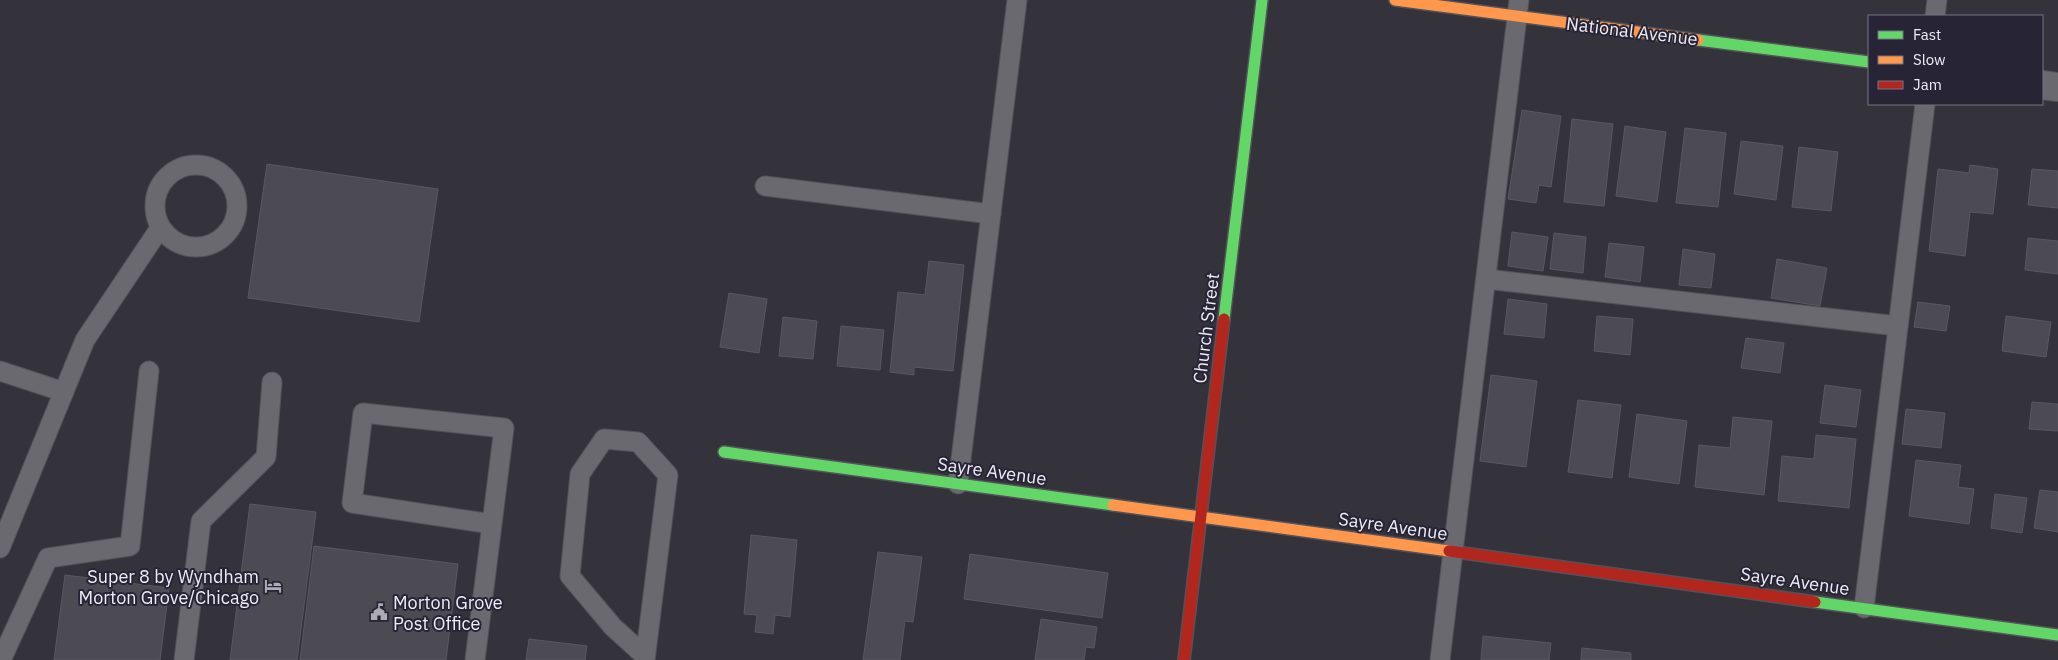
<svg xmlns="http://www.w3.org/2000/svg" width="2058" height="660" viewBox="0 0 2058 660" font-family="'IBM Plex Sans',sans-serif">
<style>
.building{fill:#4c4a52;stroke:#595860}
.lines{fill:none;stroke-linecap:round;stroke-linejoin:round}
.lane-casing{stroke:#535259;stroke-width:21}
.street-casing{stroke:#535259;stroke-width:30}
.fast-casing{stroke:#535259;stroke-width:14}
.slow-casing{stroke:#535259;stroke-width:14}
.jam-casing{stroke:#535259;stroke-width:14}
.lane{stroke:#6a6970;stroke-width:19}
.street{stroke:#6a6970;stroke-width:28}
.fast{stroke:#63d668;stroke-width:11}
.slow{stroke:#ff974d;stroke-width:11}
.jam{stroke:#b3261e;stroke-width:11}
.labels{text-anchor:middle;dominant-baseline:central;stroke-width:4;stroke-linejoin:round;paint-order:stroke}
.street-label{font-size:18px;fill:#edecf7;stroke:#272535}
.poi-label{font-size:18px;fill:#edecf7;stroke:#272535;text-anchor:end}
</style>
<rect width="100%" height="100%" fill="#34333c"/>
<g class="building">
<path d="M1522,110L1561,116L1551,187L1539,185L1536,203L1508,199Z"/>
<path d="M1572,119L1613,124L1604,206L1564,202Z"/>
<path d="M1625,126L1666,132L1657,202L1616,196Z"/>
<path d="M1685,128L1726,133L1718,207L1676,203Z"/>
<path d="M1741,141L1783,146L1776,200L1734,194Z"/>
<path d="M1799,147L1838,152L1831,211L1792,207Z"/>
<path d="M267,164L438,189L419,322L248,298Z"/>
<path d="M1970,165L1998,169L1993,214L1970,212L1965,256L1929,251L1938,169L1969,173Z"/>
<path d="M2032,169L2058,171V208L2028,205Z"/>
<path d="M1512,232L1548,237L1543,271L1508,266Z"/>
<path d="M1554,233L1586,237L1583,273L1550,269Z"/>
<path d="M2028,238L2058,241V274L2025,270Z"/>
<path d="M1609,243L1644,247L1640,282L1605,277Z"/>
<path d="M1683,249L1715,254L1711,288L1679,285Z"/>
<path d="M1777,259L1827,268L1820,306L1771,298Z"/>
<path d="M929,261L964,265L953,371L914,367V375L890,372L898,292L925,295Z"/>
<path d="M729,293L767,299L759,353L720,347Z"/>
<path d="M1508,299L1547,304L1544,338L1504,334Z"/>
<path d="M1918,302L1950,306L1946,331L1914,327Z"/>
<path d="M1597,316L1633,319L1630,355L1594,351Z"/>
<path d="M2006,316L2051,322L2046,357L2002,351Z"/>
<path d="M783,317L817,321L813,359L779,356Z"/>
<path d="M841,326L884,330L880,370L837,366Z"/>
<path d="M1746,338L1784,343L1780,373L1741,368Z"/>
<path d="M1491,375L1537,381L1526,467L1480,461Z"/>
<path d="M1825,385L1861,390L1856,427L1820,423Z"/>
<path d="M1578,400L1621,405L1612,478L1568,472Z"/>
<path d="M2032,402L2058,404V431L2029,429Z"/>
<path d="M1906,409L1945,413L1941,448L1902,444Z"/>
<path d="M1637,414L1687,421L1679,484L1629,477Z"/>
<path d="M1733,417L1772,421L1764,495L1695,487L1699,445L1730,448Z"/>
<path d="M1816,435L1856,439L1849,508L1778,501L1782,456L1814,459Z"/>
<path d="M1916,460L1961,465L1958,487L1974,489L1969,524L1909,516Z"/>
<path d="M2040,490L2058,492V532L2034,528Z"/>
<path d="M1995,494L2027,498L2022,533L1991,528Z"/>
<path d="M250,504L316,512L297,660H230Z"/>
<path d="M751,535L797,540L790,617L775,615L773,634L755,632L757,615L744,614Z"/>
<path d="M314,546L458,564L446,660H300Z"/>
<path d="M878,552L922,557L913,622L905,621L900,660H863Z"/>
<path d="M970,554L1108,573L1102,618L964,599Z"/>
<path d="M65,575L169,588L160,660H54Z"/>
<path d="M1041,619L1097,627L1094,648L1086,647L1084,660H1035Z"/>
<path d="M1483,636L1551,643L1549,660H1481Z"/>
<path d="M529,639L587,646L585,660H526Z"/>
<path d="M1582,648L1631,653V660H1581Z"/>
</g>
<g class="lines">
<g class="lane-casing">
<g id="lane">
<path d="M1935,16L1937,0"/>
<circle cx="196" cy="206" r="41"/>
<path d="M765,186L991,214"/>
<path d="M1486,279L1898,326"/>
<path d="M0,371L64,392"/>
<path d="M958,484L1017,0"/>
<path d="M0,548L85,340L160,228"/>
<path d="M1864,608L1925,104"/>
<path d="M1,660L48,558L130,546L149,371"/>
<path d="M184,660L201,521L266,457L272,382"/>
<path d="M475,660L504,428L363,413L352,503L492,524"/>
<path d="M645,660L668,475L638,442L604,439L580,474L570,576L613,627L645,656"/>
<path d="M1440,660L1519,0"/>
</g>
</g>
<g class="street-casing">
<path id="street" d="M2042,85L2058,87"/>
</g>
<g class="fast-casing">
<g id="fast">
<path d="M1698,40L1869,62"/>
<path d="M1224,319L1262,0"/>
<path d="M724,452L1113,505"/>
<path d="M1815,602L2058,635"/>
</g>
</g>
<g class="slow-casing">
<g id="slow">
<path d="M1395,0L1698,40"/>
<path d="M1113,505L1449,551"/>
</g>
</g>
<g class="jam-casing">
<g id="jam">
<path d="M1449,551L1815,602"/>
<path d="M1184,660L1224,319"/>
</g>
</g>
<use href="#lane" class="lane"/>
<use href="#street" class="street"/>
<use href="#fast" class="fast"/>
<use href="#slow" class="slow"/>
<use href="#jam" class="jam"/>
</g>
<defs>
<g id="hotel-bare" transform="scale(1.35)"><path d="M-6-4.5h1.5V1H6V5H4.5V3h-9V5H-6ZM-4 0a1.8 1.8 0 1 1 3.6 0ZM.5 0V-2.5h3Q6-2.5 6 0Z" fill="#acabb6" stroke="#272535" stroke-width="2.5" paint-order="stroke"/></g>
<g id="civic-bare" transform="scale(1.35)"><path d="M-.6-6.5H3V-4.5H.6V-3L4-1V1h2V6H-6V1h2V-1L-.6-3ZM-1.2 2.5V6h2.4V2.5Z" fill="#acabb6" stroke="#272535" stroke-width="2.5" paint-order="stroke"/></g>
</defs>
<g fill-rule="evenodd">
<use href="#hotel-bare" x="273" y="586"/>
<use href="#civic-bare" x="379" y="612"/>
</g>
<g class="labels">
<g class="street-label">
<text transform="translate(1632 31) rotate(7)">National Avenue</text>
<text transform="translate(1206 328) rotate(-83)">Church Street</text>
<text transform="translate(992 471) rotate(8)">Sayre Avenue</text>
<text transform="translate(1393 526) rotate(8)">Sayre Avenue</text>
<text transform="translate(1795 581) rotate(8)">Sayre Avenue</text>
</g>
<g class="poi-label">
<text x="259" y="576">Super 8 by Wyndham<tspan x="259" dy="21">Morton Grove/Chicago</tspan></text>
<text x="393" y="602" text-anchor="start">Morton Grove<tspan x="393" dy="21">Post Office</tspan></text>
</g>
</g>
<rect x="1868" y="15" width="175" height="90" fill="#272535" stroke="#767583"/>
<rect x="1878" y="31" width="25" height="8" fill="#63d668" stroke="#767583"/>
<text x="1913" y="40" font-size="15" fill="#edecf7">Fast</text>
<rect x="1878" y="56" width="25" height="8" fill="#ff974d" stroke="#767583"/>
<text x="1913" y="65" font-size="15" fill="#edecf7">Slow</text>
<rect x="1878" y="81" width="25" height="8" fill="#b3261e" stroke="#767583"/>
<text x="1913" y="90" font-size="15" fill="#edecf7">Jam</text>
</svg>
